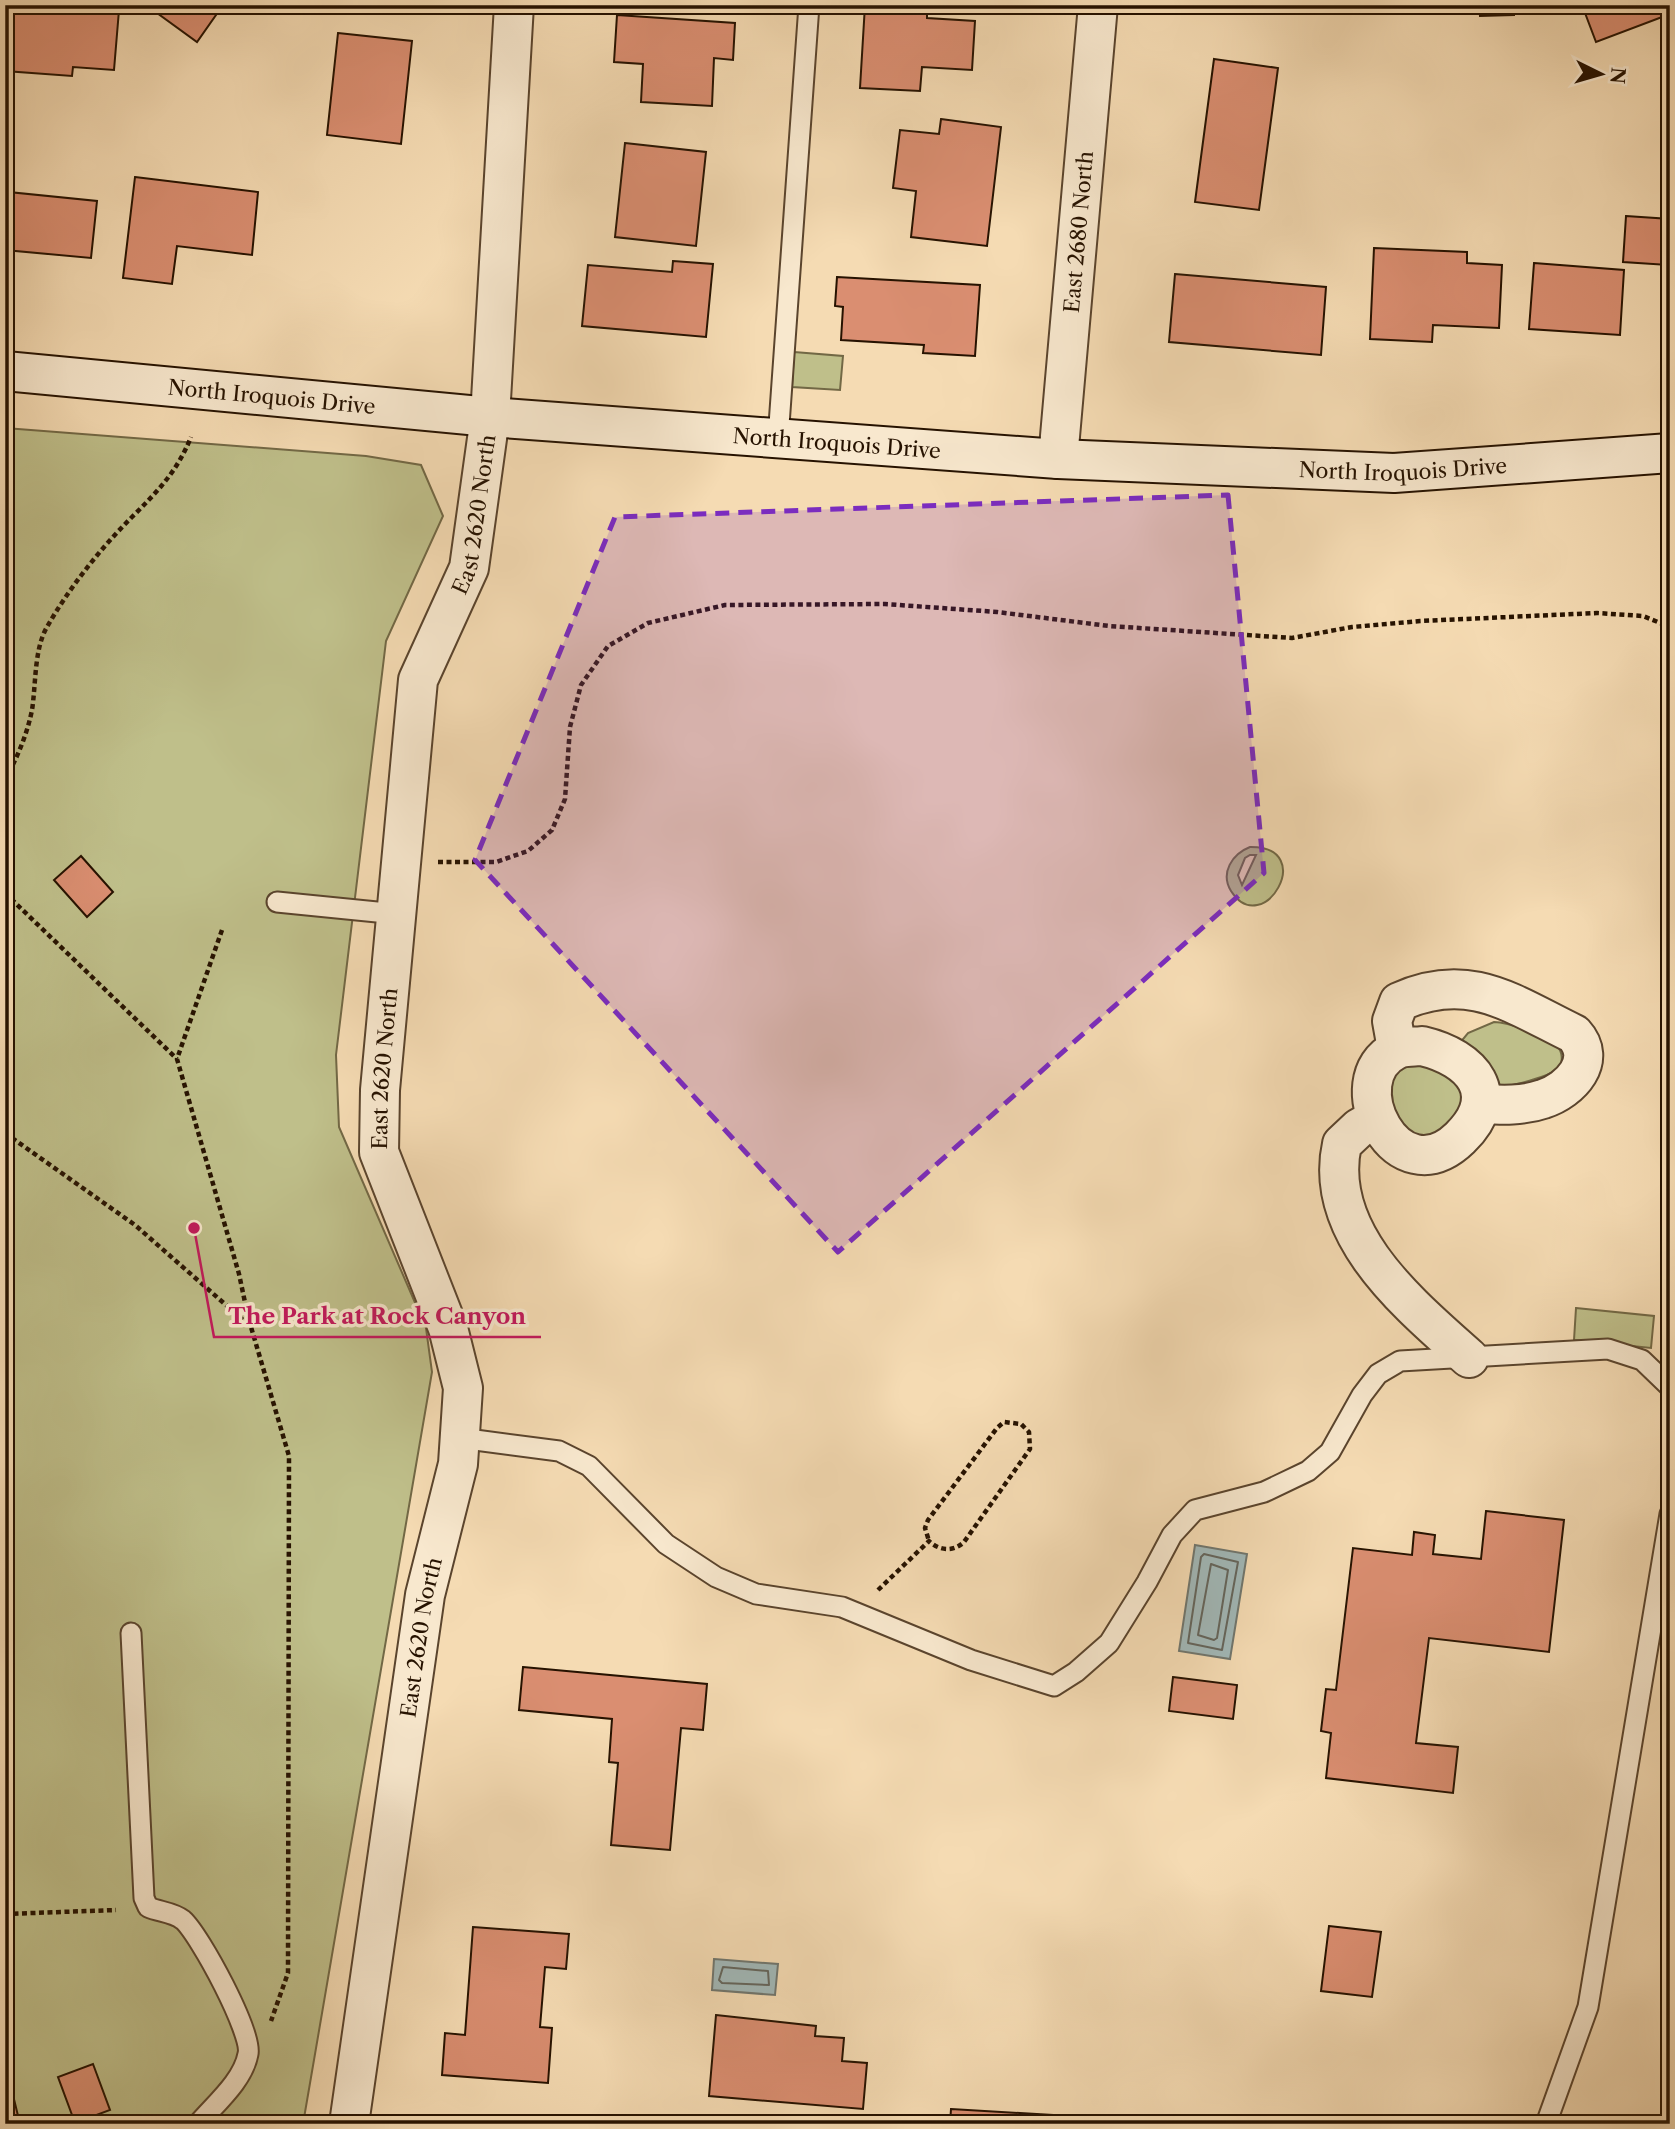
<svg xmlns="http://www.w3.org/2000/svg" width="1675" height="2129" viewBox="0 0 1675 2129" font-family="'Libre Caslon Text',serif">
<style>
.green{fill:#bfbf8a;stroke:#726845;stroke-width:2;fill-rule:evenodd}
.water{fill:#a1b8b8;stroke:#70766e;stroke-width:2}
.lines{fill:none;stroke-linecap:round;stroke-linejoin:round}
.shore{stroke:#64655c;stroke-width:2}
.building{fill:#da8e71;stroke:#261200;stroke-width:2}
.lane-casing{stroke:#5a442d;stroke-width:23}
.street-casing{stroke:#5a442d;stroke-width:42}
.secondary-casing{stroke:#261200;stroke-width:42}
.path{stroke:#261200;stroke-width:4.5;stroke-dasharray:5 3.5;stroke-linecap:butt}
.lane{stroke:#f8e8ce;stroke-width:19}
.street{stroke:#f8e8ce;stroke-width:38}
.secondary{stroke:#f8e8ce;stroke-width:38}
.marked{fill:#7b2cbf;fill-opacity:0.2;stroke:#7b2cbf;stroke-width:5;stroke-dasharray:14 9;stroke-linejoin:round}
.labels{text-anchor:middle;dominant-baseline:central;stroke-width:7;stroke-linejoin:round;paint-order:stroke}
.street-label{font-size:21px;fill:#261200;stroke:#f8e8ce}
.leader{fill:none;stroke:#c2185b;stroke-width:2.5}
.callout-dot{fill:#c2185b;stroke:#f8e8ce;stroke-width:2.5}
.callout-label{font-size:23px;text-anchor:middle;font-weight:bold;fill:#c2185b;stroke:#f8e8ce;stroke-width:7;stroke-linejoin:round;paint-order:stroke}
</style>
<rect width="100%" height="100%" fill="#f5dbb3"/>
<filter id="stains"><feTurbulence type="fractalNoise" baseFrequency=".00286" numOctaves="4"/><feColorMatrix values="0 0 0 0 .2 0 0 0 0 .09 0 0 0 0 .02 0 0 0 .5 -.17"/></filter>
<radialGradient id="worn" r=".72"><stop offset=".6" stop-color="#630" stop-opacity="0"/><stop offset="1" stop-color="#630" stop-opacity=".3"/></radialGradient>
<g class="green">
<path d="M794,352L843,356L840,390L792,387Z"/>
<path d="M5,428L366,456L421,465L443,516L386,641L336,1055L339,1127L426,1328L432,1372L303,2124H5Z"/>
<path d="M1250,847C1319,846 1263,941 1231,891C1220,873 1232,854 1250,847ZM1250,855H1256L1242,885L1238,875L1245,858Z"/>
<path d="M1494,1022C1508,1022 1547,1036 1557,1046C1563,1052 1562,1060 1561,1067C1544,1080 1515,1083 1494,1091L1454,1050L1468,1033Z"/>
<path d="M1396,1058L1455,1066L1468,1122L1411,1144L1381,1088Z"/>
<path d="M1576,1308L1654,1316L1651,1348L1574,1340Z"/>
</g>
<g class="water">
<path d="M1195,1545L1247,1554L1230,1659L1179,1651Z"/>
<path d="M714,1959L778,1964L775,1995L712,1990Z"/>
</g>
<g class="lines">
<g class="shore">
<path d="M1204,1554L1238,1562L1222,1650L1188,1643L1201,1557Z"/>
<path d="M1211,1564L1228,1570L1217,1638L1214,1640L1198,1635Z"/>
<path d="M723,1967L768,1971L769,1985L722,1983L719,1980Z"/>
</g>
</g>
<g class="building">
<path d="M5,5L119,10L114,70L73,67L72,76L5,71Z"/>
<path d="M146,5H223L197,42Z"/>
<path d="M865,5H927V18L975,21L972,70L922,67L920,91L860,88Z"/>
<path d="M1479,5H1514V15L1480,16Z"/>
<path d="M1582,5H1670V14L1596,42Z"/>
<path d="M617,15L735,23L733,60L714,58L712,106L641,102L643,64L614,62Z"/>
<path d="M338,33L412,41L401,144L327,135Z"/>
<path d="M1214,59L1278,68L1259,210L1195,202Z"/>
<path d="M941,119L1001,127L987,246L911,237L916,191L893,188L900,130L939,134Z"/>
<path d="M625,143L706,152L696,246L615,237Z"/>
<path d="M5,171L11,172L9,192L97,201L91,258L5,250Z"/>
<path d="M135,177L258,192L252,255L177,246L172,284L123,278Z"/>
<path d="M1626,216L1670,219L1668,265L1623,262Z"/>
<path d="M1374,248L1467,252V263L1502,265L1499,328L1433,325L1432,342L1370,339Z"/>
<path d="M673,261L713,264L706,337L582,326L588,265L672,272Z"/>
<path d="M1534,263L1624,270L1620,335L1529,329Z"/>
<path d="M1175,274L1326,287L1321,355L1169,342Z"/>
<path d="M837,277L980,285L975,356L923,353L924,345L841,340L843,307L835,306Z"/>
<path d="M81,856L113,892L87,917L54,880Z"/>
<path d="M1486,1511L1564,1520L1549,1652L1429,1638L1416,1743L1458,1747L1453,1793L1326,1778L1331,1733L1321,1731L1326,1689L1336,1690L1353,1548L1412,1555L1414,1532L1435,1535L1433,1554L1481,1559Z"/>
<path d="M523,1667L707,1684L703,1730L681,1728L670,1850L611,1845L618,1763L609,1762L612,1719L519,1710Z"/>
<path d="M1173,1677L1237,1685L1233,1719L1169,1711Z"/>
<path d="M1329,1926L1381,1932L1372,1997L1321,1991Z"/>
<path d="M473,1927L569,1934L566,1969L545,1967L540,2027L552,2028L548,2083L442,2075L445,2033L465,2035Z"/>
<path d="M716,2015L816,2026L815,2036L844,2038L842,2061L867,2063L863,2109L709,2096Z"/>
<path d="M93,2064L110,2110L75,2123L58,2077Z"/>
<path d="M12,2091L20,2124H5V2093Z"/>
<path d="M951,2109L1069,2116L1068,2123L1074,2124H950Z"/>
</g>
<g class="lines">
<g class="lane-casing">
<g id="lane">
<path d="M778,439L809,5"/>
<path d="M277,902L397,914"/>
<path d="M460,1438L559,1451L589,1466L666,1544L716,1577L756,1594L842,1607L971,1660L1054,1686L1076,1672L1109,1643L1147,1582L1172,1535L1195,1510L1264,1492L1308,1471L1330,1452L1362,1395L1378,1374L1400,1361L1608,1349L1642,1360L1670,1387"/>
<path d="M131,1633L144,1898L148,1907C159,1912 173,1912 183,1920C200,1935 253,2034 248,2054C243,2081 215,2104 198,2124"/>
<path d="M1546,2124L1588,2007L1670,1514"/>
</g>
</g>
<g class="street-casing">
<g id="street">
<path id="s1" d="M1058,459L1098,5"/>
<path d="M1422,1046C1473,1058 1504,1095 1460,1138C1397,1199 1337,1079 1396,1050C1403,1046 1414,1047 1422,1046Z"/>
<path d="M1397,1049L1392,1021L1399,1002C1469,970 1512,1004 1574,1034C1598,1060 1571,1090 1543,1099C1523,1106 1502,1105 1482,1104"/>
<path d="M1375,1119L1359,1128L1342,1144C1322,1234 1410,1305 1469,1358"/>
<path id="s2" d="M349,2124L425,1595L458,1464L463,1388L448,1328L379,1152L380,1090L418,680L469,568L490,417L514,5"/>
</g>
</g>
<g class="secondary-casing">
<g id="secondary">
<path id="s3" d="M5,371L490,417L1058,459L1394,473L1670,453"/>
</g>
</g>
<g class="path">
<path d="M5,780C17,758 27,735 32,710C36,685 34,649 47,627C69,588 100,549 132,517C157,492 177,472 191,437"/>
<path d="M438,862H496L528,851L552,830L565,799L570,727L581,685L608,646L648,623L725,605L885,604L997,612L1109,626L1292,638L1352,627L1420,621L1597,613L1643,616L1670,627"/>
<path d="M5,893L177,1059"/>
<path d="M222,930L177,1059L239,1274L250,1326"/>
<path d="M5,1133L135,1225L251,1327L289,1456L288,1973L271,2021"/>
<path d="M878,1590L929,1541C939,1551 954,1552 964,1542L1030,1449L1029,1432L1021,1424L1004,1422L997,1428L928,1520L925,1528L929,1541"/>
<path d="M5,1914L116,1910"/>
</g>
<use href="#lane" class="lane"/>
<use href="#street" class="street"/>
<use href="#secondary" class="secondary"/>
</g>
<path class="marked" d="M1228,495L1264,873L838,1252L475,860L615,517Z"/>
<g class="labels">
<g class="street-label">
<text stroke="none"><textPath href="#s1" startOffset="228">East 2680 North</textPath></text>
<text stroke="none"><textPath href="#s3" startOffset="268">North Iroquois Drive</textPath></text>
<text stroke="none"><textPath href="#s3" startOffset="835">North Iroquois Drive</textPath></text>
<text stroke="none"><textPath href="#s3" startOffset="1402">North Iroquois Drive</textPath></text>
<text stroke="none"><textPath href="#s2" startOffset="1647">East 2620 North</textPath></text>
<text stroke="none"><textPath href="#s2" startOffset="1080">East 2620 North</textPath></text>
<text stroke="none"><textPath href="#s2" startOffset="492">East 2620 North</textPath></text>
</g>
</g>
<path class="leader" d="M194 1228L214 1337H541"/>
<circle class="callout-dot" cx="194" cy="1228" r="7"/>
<g class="callout-label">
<text x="377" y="1324">The Park at Rock Canyon</text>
</g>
<rect width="1675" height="2129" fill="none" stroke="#f5dbb3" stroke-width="28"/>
<rect x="7" y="7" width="1661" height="2115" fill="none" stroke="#261200" stroke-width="3.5"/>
<rect x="14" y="14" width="1647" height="2101" fill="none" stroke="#261200" stroke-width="2"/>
<g transform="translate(1601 74) rotate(95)" stroke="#f8e8ce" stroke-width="5" paint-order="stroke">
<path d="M0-5L12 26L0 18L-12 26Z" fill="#261200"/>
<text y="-10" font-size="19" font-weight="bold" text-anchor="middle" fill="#261200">N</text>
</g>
<rect width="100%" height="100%" filter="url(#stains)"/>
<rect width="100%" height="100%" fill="url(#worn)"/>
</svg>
